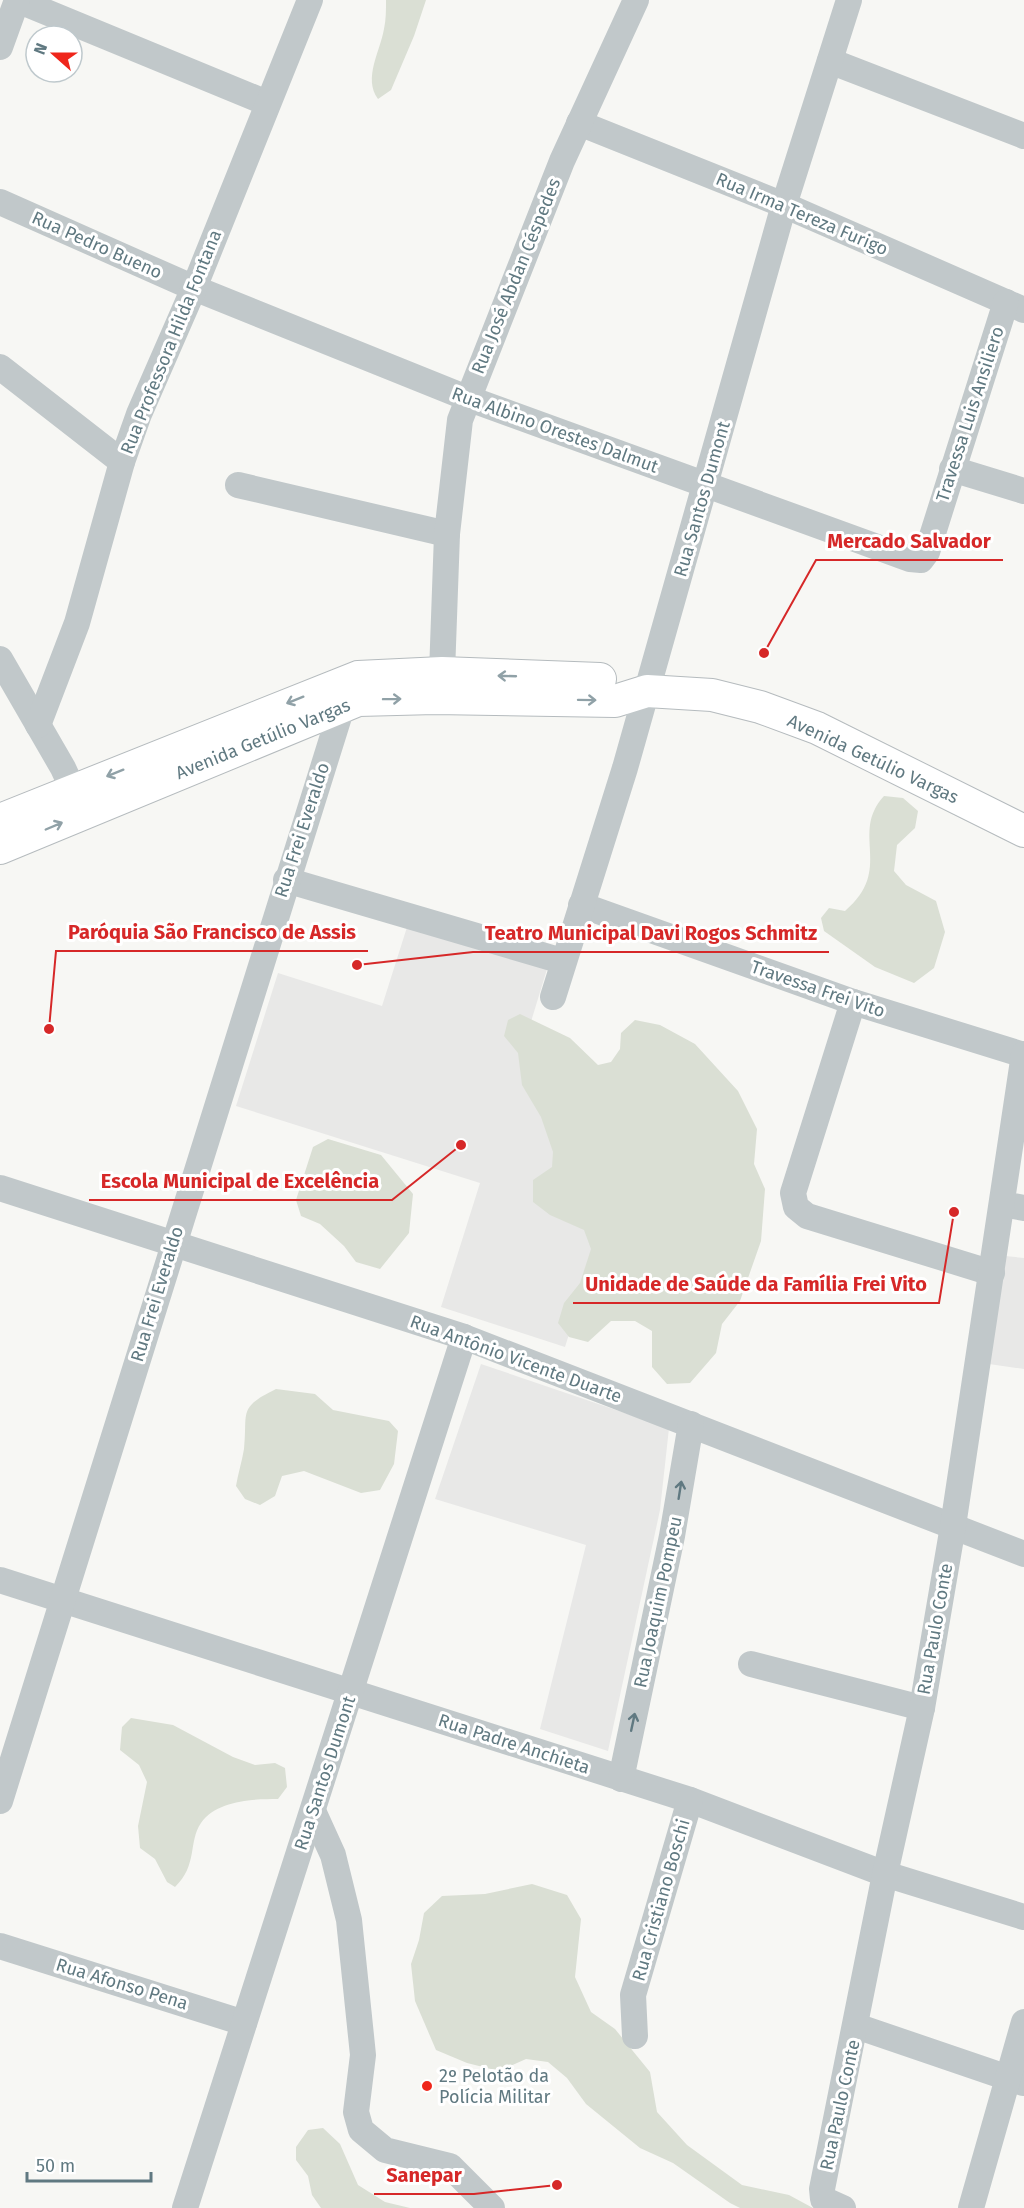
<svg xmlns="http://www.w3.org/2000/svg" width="1024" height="2208" viewBox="0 0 1024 2208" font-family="'Fira Sans',sans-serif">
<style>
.built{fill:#e8e8e7}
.green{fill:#dadfd4}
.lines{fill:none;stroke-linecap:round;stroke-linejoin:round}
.major-casing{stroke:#b5bbbe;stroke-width:34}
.minor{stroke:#c1c8ca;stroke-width:26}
.major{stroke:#fff;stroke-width:32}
.oneway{stroke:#90a1a7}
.oneway2{stroke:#607981}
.poi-dot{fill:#ef261b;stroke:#fff;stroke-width:2}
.labels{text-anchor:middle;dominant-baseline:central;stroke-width:6;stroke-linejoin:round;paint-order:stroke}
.street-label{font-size:18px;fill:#607981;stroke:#fff}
.poi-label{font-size:18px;fill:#607981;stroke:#fff;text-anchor:start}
.leader{fill:none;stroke:#d62828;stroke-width:2}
.callout-dot{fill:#d62828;stroke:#fff;stroke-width:2}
.callout-label{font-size:20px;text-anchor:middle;font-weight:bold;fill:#d62828;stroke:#fff;stroke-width:6;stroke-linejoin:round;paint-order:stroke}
</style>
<rect width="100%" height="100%" fill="#f7f7f4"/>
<g class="built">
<path d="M408,924L547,969L530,1025L603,1226L565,1347L441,1307L480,1183L236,1106L278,973L382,1006Z"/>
<path d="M1005,1256L1024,1258V1369L989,1364Z"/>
<path d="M481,1364L669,1428L660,1510L608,1751L540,1729L586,1545L435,1499Z"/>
</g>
<g class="green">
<path d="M386,0H426L414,36L391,90L378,99C363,78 380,52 384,29C386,20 386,10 386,0Z"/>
<path d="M884,796L903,798L918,811L915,828L897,845L894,871L906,885L936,901L945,932L934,968L914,983L875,967L824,931L821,918L829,908L845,911C895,869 849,834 884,796Z"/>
<path d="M520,1014L570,1038L598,1065L611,1062L620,1049L621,1033L635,1020L660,1025L695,1044L738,1091L757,1129L754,1164L765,1189L761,1241L740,1301L722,1324L716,1353L690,1383L667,1384L652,1367V1331L635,1321H611L588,1342L569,1337L558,1323L564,1303L580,1283L591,1249L584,1230L550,1215L533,1202V1180L552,1167L553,1152L541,1117L522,1085L518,1053L504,1036L508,1020Z"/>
<path d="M328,1139L381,1155L413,1194L409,1233L380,1269L356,1262L344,1246L320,1224L301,1216L296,1200L313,1147Z"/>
<path d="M276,1389L315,1394L333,1410L389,1421L398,1431L394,1464L380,1490L361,1493L304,1471L282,1476L275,1496L260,1505L245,1499L236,1486C238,1474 242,1461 244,1449C248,1412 237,1408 276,1389Z"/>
<path d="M131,1718L173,1725L233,1757L255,1765L275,1763L285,1768L287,1787L278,1799C253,1799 217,1800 201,1823C188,1842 198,1865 175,1887L167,1882L155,1859L140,1848L138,1826L147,1782L139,1765L120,1750L122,1727Z"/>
<path d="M532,1884L567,1895L581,1919L575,1977L591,2012L615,2029L650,2072L657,2112L687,2145L742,2185L789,2195L813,2208H740L730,2203L673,2163L640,2148L586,2104L567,2078L548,2062L526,2059L499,2071L467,2063L436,2050L415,2001L411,1964L419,1940L424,1913L442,1896L485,1894Z"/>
<path d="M323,2128L340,2144L358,2185L385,2202L410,2208H321L312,2195L308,2176L296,2160V2147L308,2130Z"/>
</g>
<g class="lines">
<g class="major-casing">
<g id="major">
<path d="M0,820L358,677L442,673L600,679"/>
<path d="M0,848L358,700L435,698L615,701L647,691L712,695L760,707L817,728L1024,831"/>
</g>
</g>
<g class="minor">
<path d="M17,0L267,103"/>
<path d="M0,47L17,0"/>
<path d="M830,61L1024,136"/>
<path d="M579,123L784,205L1024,310"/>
<path d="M0,202L194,288L467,398L910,559L921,560L927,552L1006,302"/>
<path d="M0,367L122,462"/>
<path d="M952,469L1024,491"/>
<path d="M238,485L447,534"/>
<path d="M0,659L63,768L81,807"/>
<path d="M442,673L447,534L460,420L562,161L636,0"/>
<path d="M38,725L77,623L122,462L139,414L194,288L310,0"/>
<path d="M286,880L562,961"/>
<path d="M581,905L853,1002L1024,1055"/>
<path d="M553,997L625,768L784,205L849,0"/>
<path d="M853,1002L793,1193L796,1207L807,1216L992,1273"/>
<path d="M0,1188L464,1337L1024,1554"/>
<path d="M1002,1204L1024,1208"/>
<path d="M0,1580L690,1800L885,1874L1024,1917"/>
<path d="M751,1664L922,1708"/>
<path d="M621,1779L672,1536L691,1424"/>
<path d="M0,1801L342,707L341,692"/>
<path d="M313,1811L333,1855L349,1920L363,2055L356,2112L361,2130L385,2150L450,2166L492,2208"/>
<path d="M0,1946L244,2023"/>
<path d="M856,2026L1023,2083"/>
<path d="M635,2036L633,1995L690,1800"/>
<path d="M185,2208L464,1337"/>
<path d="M843,2208L823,2199L822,2189L885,1874L922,1708L953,1526L1024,1054"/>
<path d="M971,2208L1024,2022"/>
</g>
<use href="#major" class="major"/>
</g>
<defs><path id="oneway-shaft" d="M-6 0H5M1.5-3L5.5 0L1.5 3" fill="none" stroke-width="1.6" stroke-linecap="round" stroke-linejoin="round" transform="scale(1.5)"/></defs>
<g class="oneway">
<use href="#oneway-shaft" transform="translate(507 676) rotate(-178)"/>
<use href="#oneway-shaft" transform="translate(392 699) rotate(-1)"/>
<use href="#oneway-shaft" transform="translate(295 700) rotate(158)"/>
<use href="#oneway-shaft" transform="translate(587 700) rotate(1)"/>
<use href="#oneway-shaft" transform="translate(115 773) rotate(158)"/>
<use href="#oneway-shaft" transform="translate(54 826) rotate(-23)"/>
</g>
<g class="oneway2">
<use href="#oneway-shaft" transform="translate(680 1490) rotate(-81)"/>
<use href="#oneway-shaft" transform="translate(633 1722) rotate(-78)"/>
</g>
<circle class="poi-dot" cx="427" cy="2086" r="6"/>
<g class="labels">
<g class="street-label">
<text transform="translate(802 214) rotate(23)">Rua Irma Tereza Furigo</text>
<text transform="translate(97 245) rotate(24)">Rua Pedro Bueno</text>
<text transform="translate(516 276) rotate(-68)">Rua José Abdan Céspedes</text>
<text transform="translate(171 342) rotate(-68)">Rua Professora Hilda Fontana</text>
<text transform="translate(970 414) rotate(-72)">Travessa Luis Ansiliero</text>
<text transform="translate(555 430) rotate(20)">Rua Albino Orestes Dalmut</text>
<text transform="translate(702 499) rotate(-74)">Rua Santos Dumont</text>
<text transform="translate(263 739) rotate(-22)">Avenida Getúlio Vargas</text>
<text transform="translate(873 759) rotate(25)">Avenida Getúlio Vargas</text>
<text transform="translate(302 830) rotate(-72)">Rua Frei Everaldo</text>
<text transform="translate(818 989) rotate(19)">Travessa Frei Vito</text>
<text transform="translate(157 1294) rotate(-73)">Rua Frei Everaldo</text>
<text transform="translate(516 1359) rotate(20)">Rua Antônio Vicente Duarte</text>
<text transform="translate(658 1602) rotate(-78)">Rua Joaquim Pompeu</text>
<text transform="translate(935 1629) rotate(-80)">Rua Paulo Conte</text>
<text transform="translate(514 1744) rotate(18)">Rua Padre Anchieta</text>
<text transform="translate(325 1773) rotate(-72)">Rua Santos Dumont</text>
<text transform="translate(661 1900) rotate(-74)">Rua Cristiano Boschi</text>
<text transform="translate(122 1984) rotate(17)">Rua Afonso Pena</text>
<text transform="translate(840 2105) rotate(-78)">Rua Paulo Conte</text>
</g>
<g class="poi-label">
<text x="439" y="2076">2º Pelotão da<tspan x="439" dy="21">Polícia Militar</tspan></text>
</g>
</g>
<path class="leader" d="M764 653L816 560H1003M49 1029L56 951H368M357 965L473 952H829M461 1145L392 1200H89M954 1212L939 1303H573M557 2185L474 2194H374"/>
<g class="callout-dot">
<circle cx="764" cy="653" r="6"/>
<circle cx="49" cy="1029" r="6"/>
<circle cx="357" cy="965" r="6"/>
<circle cx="461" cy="1145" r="6"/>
<circle cx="954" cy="1212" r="6"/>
<circle cx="557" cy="2185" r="6"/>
</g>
<g class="callout-label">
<text x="909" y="548">Mercado Salvador</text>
<text x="212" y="939">Paróquia São Francisco de Assis</text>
<text x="651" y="940">Teatro Municipal Davi Rogos Schmitz</text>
<text x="240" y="1188">Escola Municipal de Excelência</text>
<text x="756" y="1291">Unidade de Saúde da Família Frei Vito</text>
<text x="424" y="2182">Sanepar</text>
</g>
<g transform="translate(54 54) rotate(291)"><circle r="28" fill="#ffffff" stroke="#bfc9cd" stroke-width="1.5"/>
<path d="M0-4.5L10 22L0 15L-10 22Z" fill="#ef261b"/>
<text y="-9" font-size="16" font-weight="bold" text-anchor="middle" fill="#607981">N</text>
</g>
<path d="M27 2172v9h124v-9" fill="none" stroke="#607981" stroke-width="3"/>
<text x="36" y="2172" font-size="18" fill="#607981" stroke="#ffffff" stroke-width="4.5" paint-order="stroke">50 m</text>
</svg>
